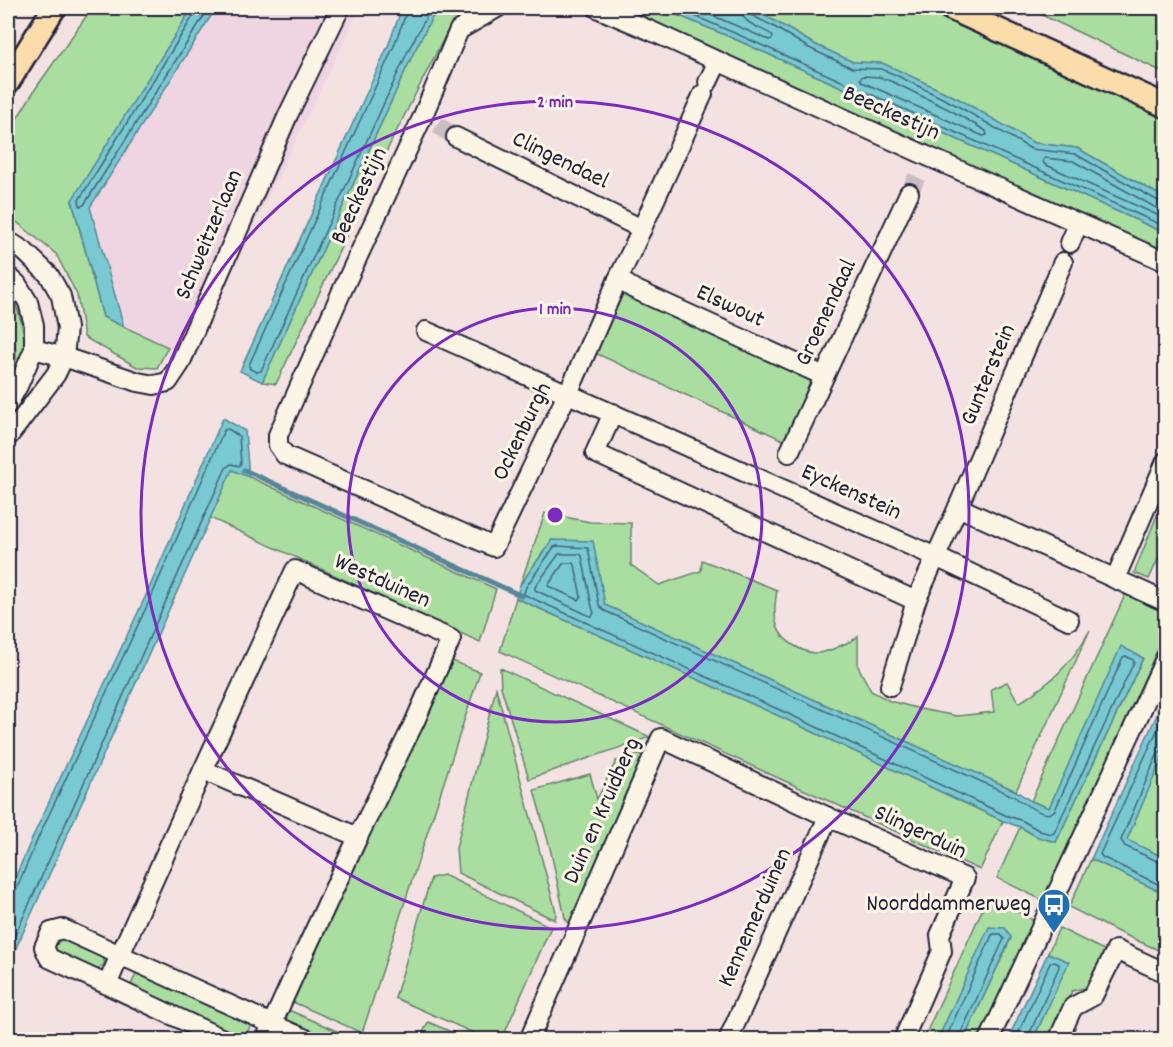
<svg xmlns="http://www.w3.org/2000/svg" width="1173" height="1047" viewBox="0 0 1173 1047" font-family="Dekko,sans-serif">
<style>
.built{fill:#efd5e1}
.green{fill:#aadea0;stroke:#66806e;stroke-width:1.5}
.water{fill:#78c9d2;stroke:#568696;stroke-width:1.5}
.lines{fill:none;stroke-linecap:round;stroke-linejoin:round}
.shore{stroke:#446577;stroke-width:1.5}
.stream{stroke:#568696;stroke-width:5}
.minor-tunnel{stroke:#cabcc1;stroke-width:18;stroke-dasharray:18 9;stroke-linecap:butt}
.minor-casing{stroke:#22223b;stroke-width:22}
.major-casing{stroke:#22223b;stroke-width:27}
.minor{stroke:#fcf5e5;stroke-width:18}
.major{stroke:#faddab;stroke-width:22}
.ring{fill:none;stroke:#7b2cbf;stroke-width:3}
.labels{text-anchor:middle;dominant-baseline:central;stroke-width:6;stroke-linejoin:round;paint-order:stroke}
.street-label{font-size:24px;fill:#22223b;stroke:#fcf5e5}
.poi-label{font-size:24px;fill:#22223b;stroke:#fcf5e5;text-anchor:end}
.centre{fill:#7b2cbf;stroke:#fcf5e5;stroke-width:3}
.ring-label{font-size:18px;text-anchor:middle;font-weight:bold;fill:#7b2cbf;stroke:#fcf5e5;stroke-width:6;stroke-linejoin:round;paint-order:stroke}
</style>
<rect width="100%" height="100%" fill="#f4e2e3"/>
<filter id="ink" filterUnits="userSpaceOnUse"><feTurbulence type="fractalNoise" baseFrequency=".0167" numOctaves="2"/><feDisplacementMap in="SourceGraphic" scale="12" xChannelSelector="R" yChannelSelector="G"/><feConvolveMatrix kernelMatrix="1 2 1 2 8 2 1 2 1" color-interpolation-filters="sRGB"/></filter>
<g filter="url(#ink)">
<path class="built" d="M216,8H360L190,358L124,327L95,236L90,207Z"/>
<g class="green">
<path d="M92,8H192L72,201L103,317L168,347L157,368L137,367L84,337L77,295L56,254L8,215V133L36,88Z"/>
<path d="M437,8H474L448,30L392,140L276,384L262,382L413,54Z"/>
<path d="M613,8H661L737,40L1165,233V255Z"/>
<path d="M749,8H930L1165,114V198L1077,148L1034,143L959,99L882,63L853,62L812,43L773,20Z"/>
<path d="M1027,8H1165V73Z"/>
<path d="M8,288C18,305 28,338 23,358C20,370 12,382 8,393V378L16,358L15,341L8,324Z"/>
<path d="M621,289L813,378L790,428L783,440L593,352Z"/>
<path d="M232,469L496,589L480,642L210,518Z"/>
<path d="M1165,495V544L1149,579L1134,573Z"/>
<path d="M545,513L590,522L631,523V565L659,585L701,571L702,560L777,590C775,603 773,616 778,628C783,641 801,652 815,653C825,653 834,649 842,645C848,642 854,641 858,636V666L871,691L890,701L920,709L957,716L994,712L991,689L1007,682L1019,703C1052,682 1071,665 1090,630L1016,791L605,605L552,540L520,585Z"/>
<path d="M1126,593L1165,612V633L1044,901L997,878L1020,827L1038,837L1056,842L1143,658L1121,647L1049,808L1031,801Z"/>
<path d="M516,598L779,716L1003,821L980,870L500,651Z"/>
<path d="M447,659L480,672L362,1033L293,1002Z"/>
<path d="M500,668L650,737L529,779L501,687Z"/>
<path d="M496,688L556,912L555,920L458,873L456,848Z"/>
<path d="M1165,751V858L1126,840Z"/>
<path d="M646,753L572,928L565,918L550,848L534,790L590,774L597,799L616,761Z"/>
<path d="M1091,859L1165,894V953L1116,931L1069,907Z"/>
<path d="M444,875L551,927L502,1039H487L395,998L431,878Z"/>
<path d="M988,897L1035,921L978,1039H964L1011,938L989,928L938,1039L923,1040Z"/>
<path d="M1059,928L1106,951L1089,987L1072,991L1050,1039L1033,1040L1068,962L1048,953Z"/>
<path d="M61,937L102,952L104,958V965L96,970L60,956L56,951L55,943Z"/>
<path d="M139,968L253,1020L244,1039L130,987Z"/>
<path d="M284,1008L355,1039H320L279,1021Z"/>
<path d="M428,1022L468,1039H420Z"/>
</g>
<g class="water">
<path d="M192,8H216L90,207L124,327L103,317L72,200Z"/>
<path d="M402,8H437L413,54L262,382L240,371L388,46Z"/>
<path d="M661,8H749L773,20L812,43L853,62L882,63L898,70L959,99L1034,143L1077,148L1165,198V233L737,40Z"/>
<path d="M223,418L245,431L249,477L232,470L8,966V894L34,834L147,593Z"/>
<path d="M552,540L593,541L605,605L1016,791L1031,801L1049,808L1121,646L1143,658L1056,842L1038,837L1020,827L1003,821L779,716L516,598L520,585Z"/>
<path d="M1165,697V751L1127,840L1165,858V894L1091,859Z"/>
<path d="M989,927L1005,928L1011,937L964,1039H938Z"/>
<path d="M1048,953L1069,962L1033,1039H1008Z"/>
</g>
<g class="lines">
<g class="shore">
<path d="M196,8L195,13L79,200L80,206L84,205L209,8"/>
<path d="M407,8V11L393,48L249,365L250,369L257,372L261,371L408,51L431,8"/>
<path d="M676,8L739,35L1166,227"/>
<path d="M695,8L769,40L772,39L773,37L772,35C760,27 742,24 740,8"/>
<path d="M748,8V12L751,15L771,25L809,48L852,68L881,69L896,75L956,105L1031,149L1075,154L1160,202H1166"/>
<path d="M863,76L879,77L893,82L952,111L986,131L987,135L983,136L862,82L860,79Z"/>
<path d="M1166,210L1158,209L1073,161L1045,158L1043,160L1044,164L1166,219"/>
<path d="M557,546L588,548L599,605L603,610L1013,796C1020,801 1043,817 1051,813C1053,812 1054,811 1055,810L1123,657L1126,656L1133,660L1134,662L1054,833L1051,834L1040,831L1023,821L1005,815L782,711L525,595L524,593L526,587L554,547Z"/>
<path d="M559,554H580L582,556L592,607L594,613L592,616H590L535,590V587Z"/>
<path d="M565,563H573L575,565L581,597L579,600L548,586L549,584L563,564Z"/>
<path d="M1166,711L1100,854L1102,857L1166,888"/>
<path d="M1166,751H1161L1157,755L1121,840L1125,846L1161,863H1166"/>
<path d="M8,894H12L16,890L39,836L152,595L224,430L228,429L239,436L241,464L239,466L231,464L226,468L8,951"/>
<path d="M945,1040L992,935L994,934H1001L1004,939L960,1035L959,1040"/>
<path d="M1015,1040L1050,963L1054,962L1059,964V967L1029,1035L1028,1040"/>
</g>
<path class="stream" d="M244,470L522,596"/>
<g class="minor-tunnel">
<path d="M437,125L456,137"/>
<path d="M909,193L920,170"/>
</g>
<g class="minor-casing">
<g id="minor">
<path d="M497,8L459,30L422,118L341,293L278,435V445L285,455L494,547L575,378L618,279L634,246L703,94"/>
<path d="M597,8L649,30L927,156L1166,262"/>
<path d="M708,82L718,61"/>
<path d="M456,137L642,229"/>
<path d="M8,241L24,251L49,275L61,296L67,328L64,357L56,374L8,437"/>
<path d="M1070,243L1078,224"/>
<path d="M8,276L17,284L28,302L34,325V349L18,386L8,404"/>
<path d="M618,279L634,289L824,376"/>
<path d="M426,331L936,557L1069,620"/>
<path d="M34,349L64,357L138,382L154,385L168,382L180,364L288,115L340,8"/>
<path d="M613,413L595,453L916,601"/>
<path d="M789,453L909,193"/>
<path d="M958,507L1166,602"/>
<path d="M295,570L451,639L415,721L358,837L300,962L272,1024L120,955L203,770Z"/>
<path d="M1115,579L1166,461"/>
<path d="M890,686L916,601L958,507L1063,262"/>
<path d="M203,770L358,837"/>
<path d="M107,985L120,955L63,929L51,932L44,947L49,958C108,985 166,1012 225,1040"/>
<path d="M265,1040L272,1024L308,1040"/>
<path d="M529,1040L661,738L828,817L965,878L940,935L942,951L903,1040"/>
<path d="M728,1040L828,817"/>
<path d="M989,1040L1166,657"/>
<path d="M1058,1040L1073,1007L1093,996L1116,950L1166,973"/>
</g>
</g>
<g class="major-casing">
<g id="major">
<path d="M950,8L1166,106"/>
<path d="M8,82L54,8"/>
</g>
</g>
<use href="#minor" class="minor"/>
<use href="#major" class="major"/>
</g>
</g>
<g class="ring">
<circle cx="555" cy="515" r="207"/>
<circle cx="555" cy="515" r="414"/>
</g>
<defs>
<g id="bus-pin" transform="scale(1.725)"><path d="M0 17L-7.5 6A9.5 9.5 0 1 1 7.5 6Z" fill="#1f6fb2" stroke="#fcf5e5"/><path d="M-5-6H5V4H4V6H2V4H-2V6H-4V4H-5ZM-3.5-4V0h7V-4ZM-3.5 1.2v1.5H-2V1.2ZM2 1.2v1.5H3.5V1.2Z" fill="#fff"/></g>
</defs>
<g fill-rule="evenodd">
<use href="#bus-pin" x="1054" y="905"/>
</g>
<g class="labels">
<g class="street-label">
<text transform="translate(891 114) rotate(24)">Beeckestijn</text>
<text transform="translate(560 161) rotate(26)">Clingendael</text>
<text transform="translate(360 196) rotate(-65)">Beeckestijn</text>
<text transform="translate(210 235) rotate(-67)">Schweitzerlaan</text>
<text transform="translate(730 307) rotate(25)">Elswout</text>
<text transform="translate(827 313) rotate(-65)">Groenendaal</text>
<text transform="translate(989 375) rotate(-67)">Gunterstein</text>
<text transform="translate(523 432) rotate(-64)">Ockenburgh</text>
<text transform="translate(851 493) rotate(24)">Eyckenstein</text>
<text transform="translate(382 582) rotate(24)">Westduinen</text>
<text transform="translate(603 811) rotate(-66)">Duin en Kruidberg</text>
<text transform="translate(920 833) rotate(25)">Slingerduin</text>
<text transform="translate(756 918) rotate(-66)">Kennemerduinen</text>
</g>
<g class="poi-label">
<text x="1031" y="905">Noorddammerweg</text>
</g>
</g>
<circle cx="555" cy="515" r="9" class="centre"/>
<g class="ring-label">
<text x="555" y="107">2 min</text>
<text x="555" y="314">1 min</text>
</g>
<rect width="1173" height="1047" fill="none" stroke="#fcf5e5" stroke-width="30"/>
<rect x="15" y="15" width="1143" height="1017" fill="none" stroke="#22223b" stroke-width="2" filter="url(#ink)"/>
</svg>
